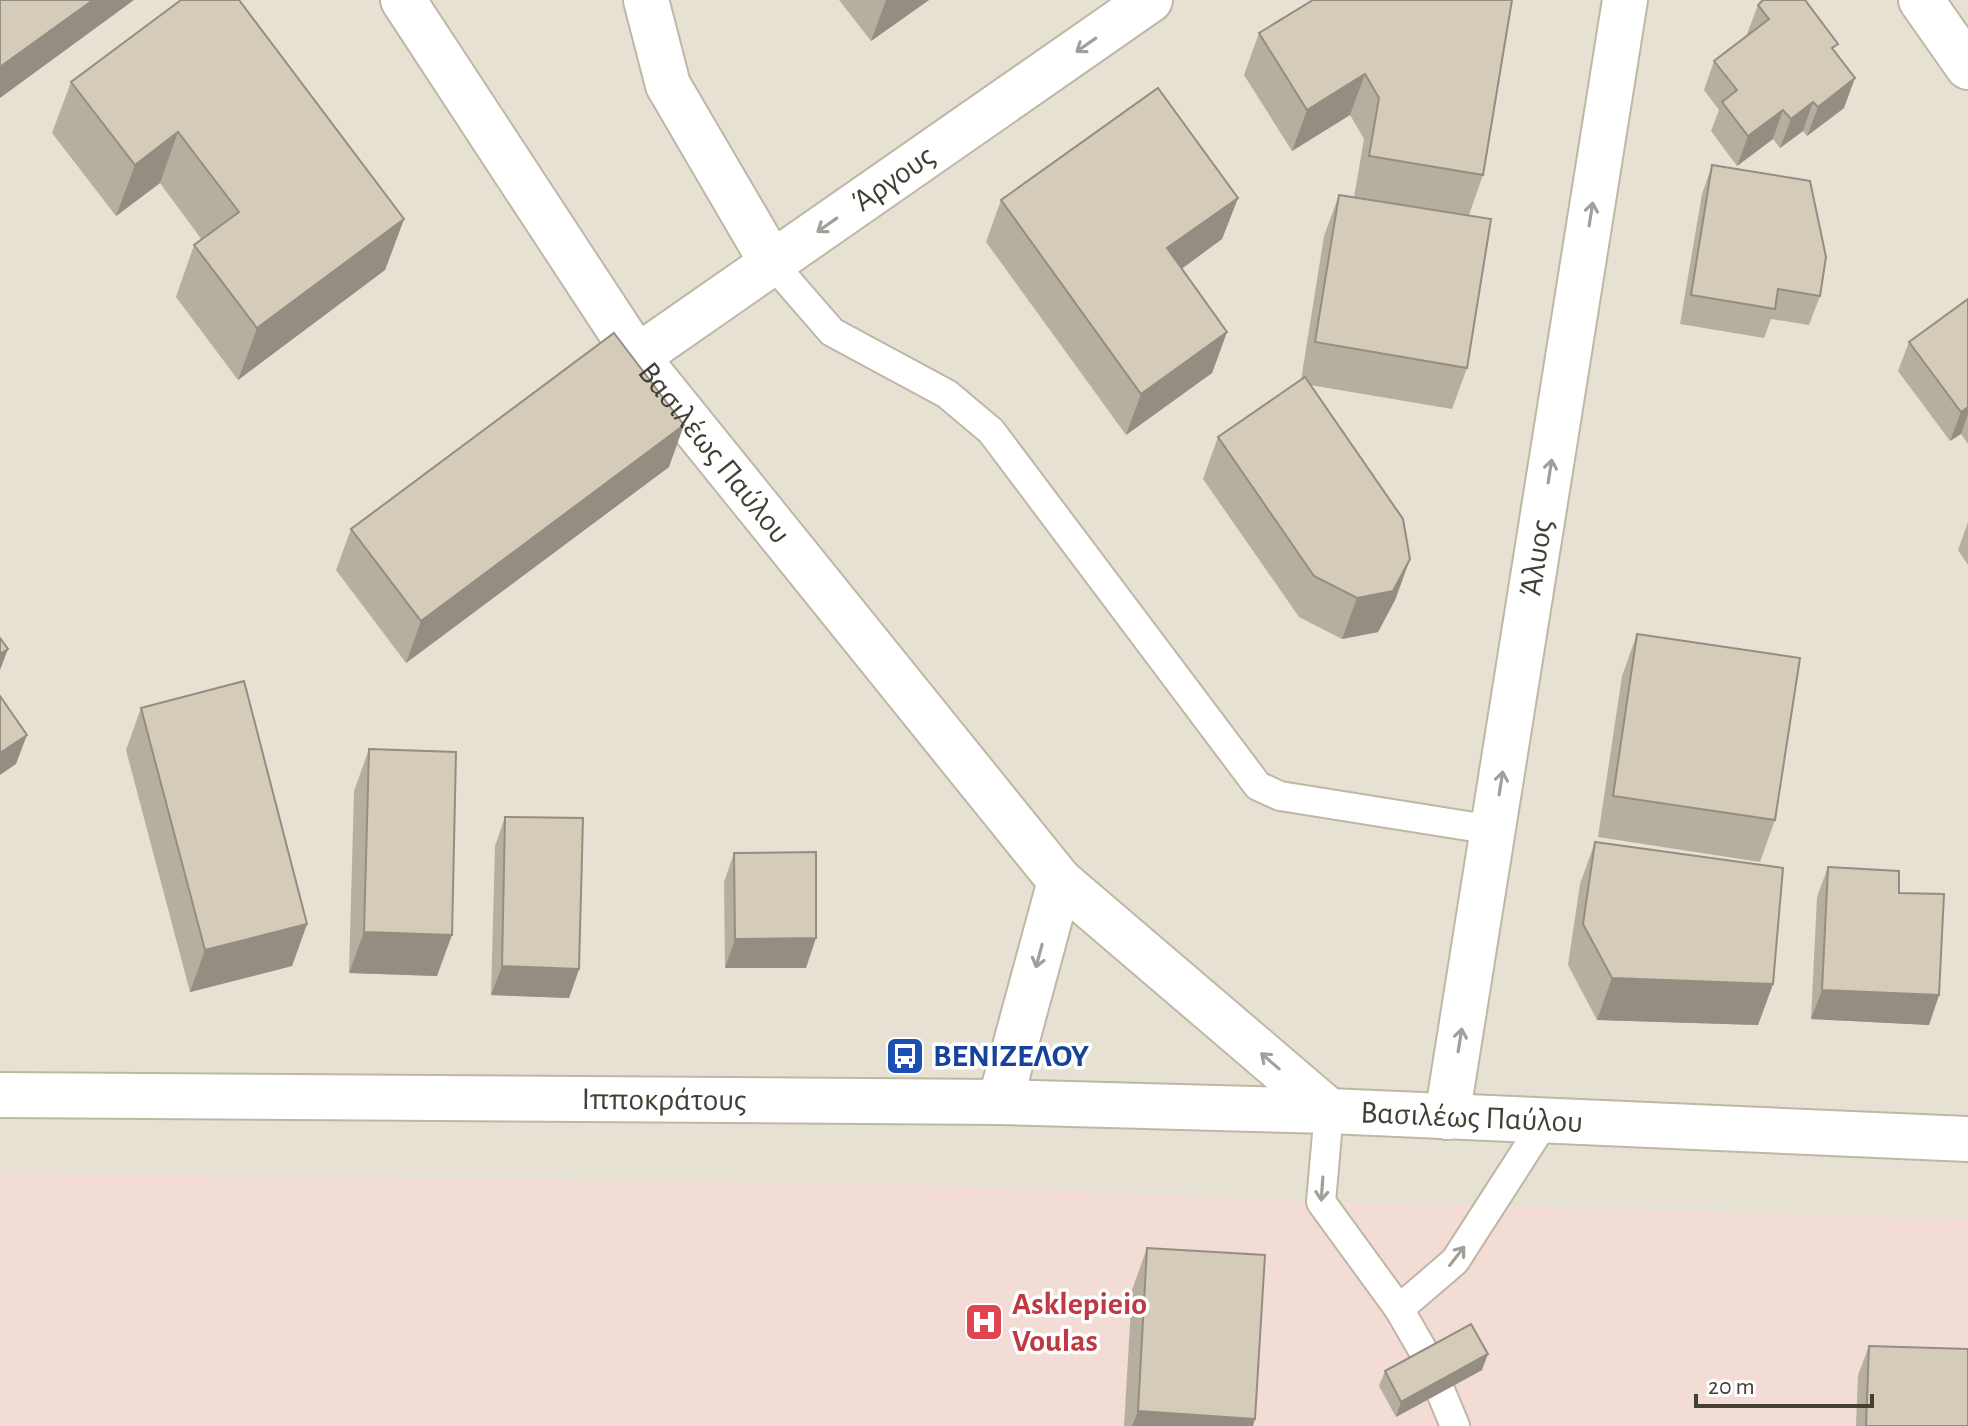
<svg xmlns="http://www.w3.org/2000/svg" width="1968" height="1426" viewBox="0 0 1968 1426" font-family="'Alegreya Sans',sans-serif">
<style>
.residential{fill:#e6e1d2}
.medical{fill:#f3dcd6}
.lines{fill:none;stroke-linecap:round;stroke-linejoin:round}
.service-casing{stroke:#beb7a6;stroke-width:32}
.minor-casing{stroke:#beb7a6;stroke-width:48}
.tertiary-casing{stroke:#beb7a6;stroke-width:48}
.service{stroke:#fff;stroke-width:28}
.minor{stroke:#fff;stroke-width:44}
.tertiary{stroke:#fff;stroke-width:44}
.wall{fill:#b6af9f}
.shaded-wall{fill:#948e82}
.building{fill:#d4cbb9;stroke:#948e82;stroke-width:2}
.oneway{stroke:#a29f9a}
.labels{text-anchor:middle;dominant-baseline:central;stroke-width:7;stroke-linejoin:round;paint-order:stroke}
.street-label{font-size:32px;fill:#443f34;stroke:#fff}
.transit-label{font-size:32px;font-weight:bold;fill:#164399;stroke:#fff;text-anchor:start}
.health-label{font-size:32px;font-weight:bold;fill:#be3a42;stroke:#fff;text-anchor:start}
</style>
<rect width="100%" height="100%" fill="#f2efe4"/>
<rect class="residential" x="0" y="0" width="1968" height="1426"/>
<path class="medical" d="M0,1174L902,1184L1321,1202L1968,1219V1426H0Z"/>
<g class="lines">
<g class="service-casing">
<g id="service">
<path d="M772,263L832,332L947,394L991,431L1258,786L1280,796L1493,830"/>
<path d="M1329,1111L1321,1202L1399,1309L1425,1354L1455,1426"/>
<path d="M1399,1309L1455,1261L1545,1121"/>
</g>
</g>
<g class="minor-casing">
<g id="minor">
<path d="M646,0L668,85L772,263"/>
<path d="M1921,0L1968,67"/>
<path id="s1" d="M637,357L1150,0"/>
<path id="s2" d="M1447,1117L1625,0"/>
</g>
</g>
<g class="tertiary-casing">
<g id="tertiary">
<path id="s3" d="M403,0L637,357L1060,881L1329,1111"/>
<path id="s4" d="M0,1095L1000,1102L1329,1111L1968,1139"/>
<path d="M1000,1102L1060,881"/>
</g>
</g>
<use href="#service" class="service"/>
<use href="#minor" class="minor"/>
<use href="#tertiary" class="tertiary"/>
</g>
<g class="wall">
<path d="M839,0H929L871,41Z"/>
<path d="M1313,0L1483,175L1469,215L1467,368L1452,409L1310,385L1410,559L1395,600L1378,632L1342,639L1299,617L1203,479L1218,437L1301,380L1324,236L1339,195L1354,197L1364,139L1350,115L1292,151L1244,75L1259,33Z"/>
<path d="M1758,5L1835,52L1844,108L1807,136L1803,131L1780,148L1773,139L1737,166L1711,131L1719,110L1704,90L1714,61L1748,35L1747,34Z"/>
<path d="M71,82L404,219L385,270L238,380L176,297L194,245L202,240L160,183L116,216L52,133Z"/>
<path d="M1712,165L1820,296L1809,325L1771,319L1764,338L1680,324L1702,194Z"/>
<path d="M1238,198L1222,239L1182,269L1227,332L1212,373L1126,435L986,242L1001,200Z"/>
<path d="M1968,299V444L1961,434L1950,441L1898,371L1909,342Z"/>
<path d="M669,467L406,663L336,570L351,529Z"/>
<path d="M1968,522V565L1958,550Z"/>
<path d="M1637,634L1775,820L1760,862L1598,837L1622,676Z"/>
<path d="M141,708L307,924L292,966L190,992L126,750Z"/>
<path d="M369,749L437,976L349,973L354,791Z"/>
<path d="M505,817L579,969L569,998L491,995L495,846Z"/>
<path d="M1595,842L1773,984L1758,1025L1597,1020L1568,965L1580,884Z"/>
<path d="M734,853L806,968H725L724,882Z"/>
<path d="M1828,867L1899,893L1939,995L1929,1025L1811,1019L1817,897Z"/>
<path d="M1147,1248L1253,1426H1124L1132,1290Z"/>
<path d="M1869,1346L1968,1426H1856L1858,1375Z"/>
<path d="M1482,1370L1396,1417L1379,1386L1385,1371Z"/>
</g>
<g class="shaded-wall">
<path d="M93,0H134L0,98V67Z"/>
<path d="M886,0H929L871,41Z"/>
<path d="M1365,74L1350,115L1292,151L1307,110Z"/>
<path d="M1855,78L1844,108L1807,136L1818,107Z"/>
<path d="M1813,102L1803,131L1780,148L1791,119Z"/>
<path d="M1783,110L1773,139L1737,166L1748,136Z"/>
<path d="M178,132L160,183L116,216L135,165Z"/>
<path d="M1238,198L1222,239L1152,290L1167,248Z"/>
<path d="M404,219L385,270L238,380L257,328Z"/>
<path d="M1227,332L1212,373L1126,435L1141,394Z"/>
<path d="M1968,407V414L1961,434L1950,441L1961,412Z"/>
<path d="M684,425L669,467L406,663L421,621Z"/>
<path d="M1410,559L1395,600L1378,632L1342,639L1357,598Z"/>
<path d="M8,649L0,670V654Z"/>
<path d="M27,735L16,764L0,775V753Z"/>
<path d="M307,924L292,966L190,992L205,950Z"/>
<path d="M364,932L452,935L437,976L349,973Z"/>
<path d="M816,938L806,968H725L735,939Z"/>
<path d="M502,966L579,969L569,998L491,995Z"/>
<path d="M1612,978L1773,984L1758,1025L1597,1020Z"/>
<path d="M1822,990L1939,995L1929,1025L1811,1019Z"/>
<path d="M1488,1354L1482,1370L1396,1417L1401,1402Z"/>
<path d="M1138,1411L1255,1419L1253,1426H1132Z"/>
</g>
<g class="building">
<path d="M0,0H93L0,67Z"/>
<path d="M181,0H239L404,219L257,328L194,245L239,212L178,132L135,165L71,82Z"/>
<path d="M1313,0H1512L1483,175L1369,156L1379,98L1365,74L1307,110L1259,33Z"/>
<path d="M1763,0H1805L1838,44L1832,48L1855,78L1818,107L1813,102L1791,119L1783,110L1748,136L1722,102L1737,90L1714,61L1769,19L1758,5Z"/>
<path d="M1158,88L1238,198L1167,248L1227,332L1141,394L1001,200Z"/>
<path d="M1712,165L1810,181L1826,257L1820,296L1778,289L1775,309L1691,295Z"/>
<path d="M1339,195L1491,219L1467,368L1315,342Z"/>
<path d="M1968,299V407L1961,412L1909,342Z"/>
<path d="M614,333L684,425L421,621L351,529Z"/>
<path d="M1305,377L1403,519L1410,559L1393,591L1357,598L1314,576L1218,437Z"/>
<path d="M1637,634L1800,658L1775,820L1613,796Z"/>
<path d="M0,638L8,649L0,654Z"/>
<path d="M244,681L307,924L205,950L141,708Z"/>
<path d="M0,696L27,735L0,753Z"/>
<path d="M369,749L456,752L452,935L364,932Z"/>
<path d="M505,817L583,818L579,969L502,966Z"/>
<path d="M1595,842L1783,868L1773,984L1612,978L1583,924Z"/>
<path d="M816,852V938L735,939L734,853Z"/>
<path d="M1828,867L1899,871V893L1944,894L1939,995L1822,990Z"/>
<path d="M1147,1248L1265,1255L1255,1419L1138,1411Z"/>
<path d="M1471,1324L1488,1354L1401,1402L1385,1371Z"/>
<path d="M1869,1346L1968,1349V1426H1866Z"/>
</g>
<defs><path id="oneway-shaft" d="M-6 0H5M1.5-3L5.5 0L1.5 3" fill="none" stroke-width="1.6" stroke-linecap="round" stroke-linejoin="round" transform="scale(2)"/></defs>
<g class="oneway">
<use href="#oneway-shaft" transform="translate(1086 45) rotate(145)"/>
<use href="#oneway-shaft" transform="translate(1591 214) rotate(-81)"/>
<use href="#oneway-shaft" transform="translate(827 225) rotate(145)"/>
<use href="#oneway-shaft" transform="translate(1550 471) rotate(-81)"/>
<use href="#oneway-shaft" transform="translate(1501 783) rotate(-81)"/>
<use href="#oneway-shaft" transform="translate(1039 956) rotate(105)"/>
<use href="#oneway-shaft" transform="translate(1460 1040) rotate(-81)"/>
<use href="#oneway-shaft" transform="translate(1270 1061) rotate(-139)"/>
<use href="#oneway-shaft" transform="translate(1322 1189) rotate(94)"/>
<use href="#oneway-shaft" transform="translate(1457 1256) rotate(-52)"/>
</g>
<defs>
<g id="bus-square" transform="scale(2)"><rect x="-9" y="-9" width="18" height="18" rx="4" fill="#1a4fb4" stroke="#fff"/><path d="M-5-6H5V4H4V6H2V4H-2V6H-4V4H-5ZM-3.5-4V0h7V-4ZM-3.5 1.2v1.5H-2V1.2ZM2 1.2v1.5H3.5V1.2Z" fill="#fff"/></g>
<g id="hospital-square" transform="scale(2)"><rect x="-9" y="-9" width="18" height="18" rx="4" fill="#e0444e" stroke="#fff"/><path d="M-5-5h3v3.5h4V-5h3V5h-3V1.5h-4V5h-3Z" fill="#fff"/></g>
</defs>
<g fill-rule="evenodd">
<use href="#bus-square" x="905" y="1056"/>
<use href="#hospital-square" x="984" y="1322"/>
</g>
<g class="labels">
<g class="street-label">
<text stroke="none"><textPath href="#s1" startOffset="312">Άργους</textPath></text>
<text stroke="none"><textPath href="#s3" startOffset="550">Βασιλέως Παύλου</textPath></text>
<text stroke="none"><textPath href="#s2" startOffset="566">Άλυος</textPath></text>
<text stroke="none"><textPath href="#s4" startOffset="664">Ιπποκράτους</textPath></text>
<text stroke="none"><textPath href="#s4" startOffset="1472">Βασιλέως Παύλου</textPath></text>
</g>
<g class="transit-label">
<text x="933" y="1056">ΒΕΝΙΖΕΛΟΥ</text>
</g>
<g class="health-label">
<text x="1012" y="1304">Asklepieio<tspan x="1012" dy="37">Voulas</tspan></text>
</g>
</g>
<path d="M1696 1394v12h176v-12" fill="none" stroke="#443f34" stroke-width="4"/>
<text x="1708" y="1394" font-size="24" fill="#443f34" stroke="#ffffff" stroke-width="6" paint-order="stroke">20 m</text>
</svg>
